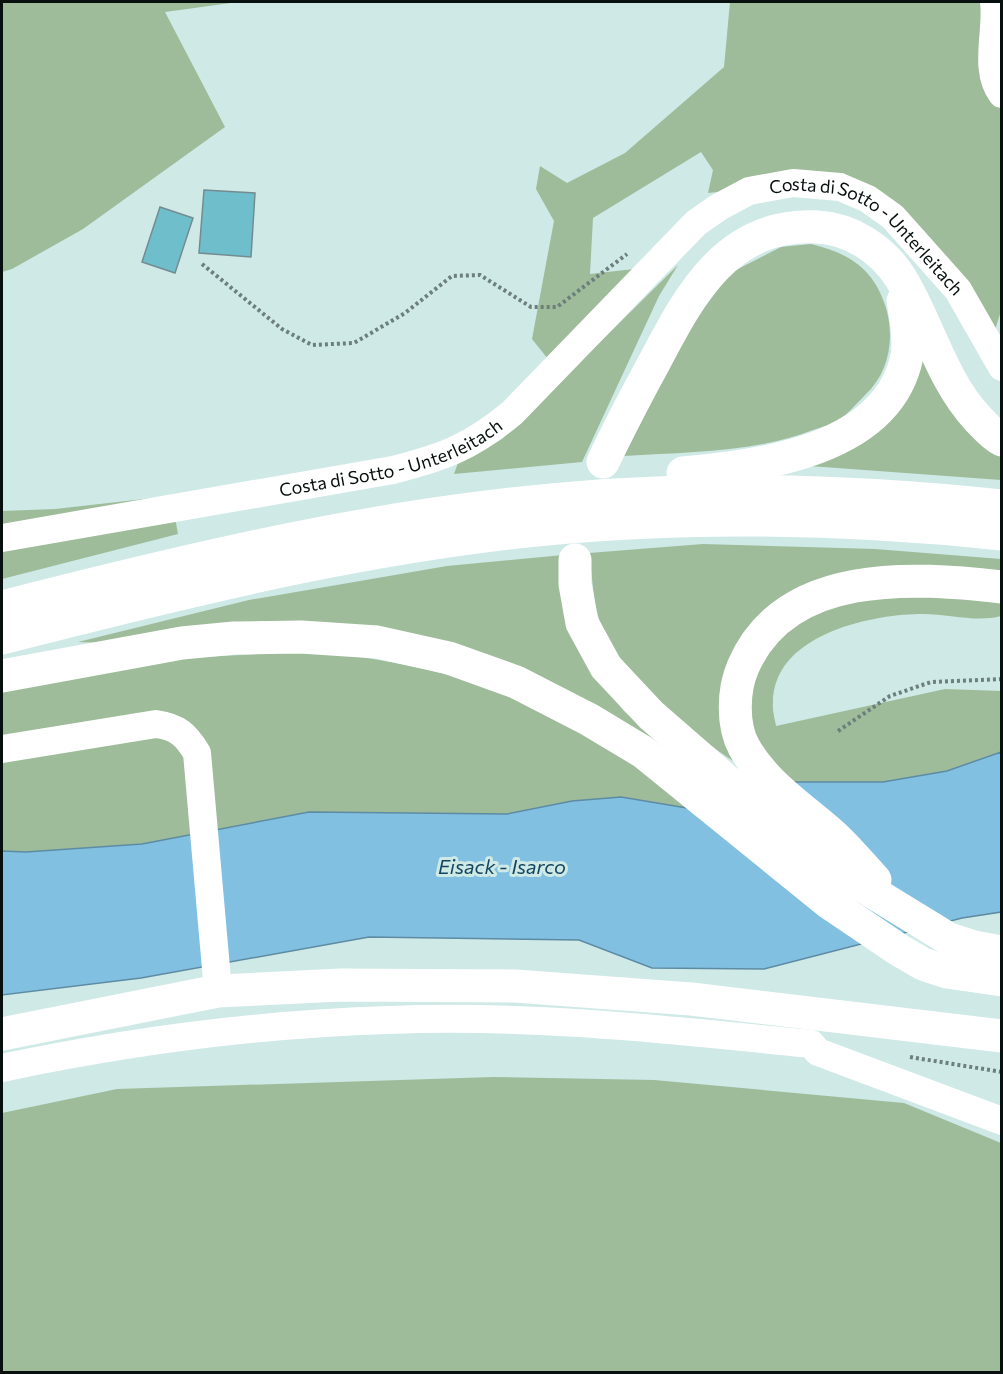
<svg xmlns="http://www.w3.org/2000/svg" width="1003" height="1374" viewBox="0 0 1003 1374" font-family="Commissioner,sans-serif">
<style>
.green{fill:#9ebc9a}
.water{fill:#82c0e2;stroke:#5d8ba3;stroke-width:1.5}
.building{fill:#6fbecc;stroke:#748c91;stroke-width:1.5}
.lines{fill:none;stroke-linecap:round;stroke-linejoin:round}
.path{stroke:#6d7f7d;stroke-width:4;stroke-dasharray:3 3;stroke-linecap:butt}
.minor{stroke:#fff;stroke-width:28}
.major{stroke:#fff;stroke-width:33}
.highway{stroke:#fff;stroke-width:33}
.labels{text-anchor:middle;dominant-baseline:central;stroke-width:6;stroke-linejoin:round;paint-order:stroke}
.street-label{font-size:18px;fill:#07100f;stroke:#cee9e6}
.water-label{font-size:20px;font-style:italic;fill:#13465e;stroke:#cee9e6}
</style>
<rect width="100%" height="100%" fill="#cee9e6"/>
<g class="green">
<path d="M2,2H238L165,12L225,127L83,229L12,269L2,272Z"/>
<path d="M730,2H986L989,92L1002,111V308L993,336L892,199L726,191L708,193L713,170L701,152L593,218L590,274L634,269L548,359L532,339L554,221L536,189L540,166L567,183L625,153L724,67Z"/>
<path d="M811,244C848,253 874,268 886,308C895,339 889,373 865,395C857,403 848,414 839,420C832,425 821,427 813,430C753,453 688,452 624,456L689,328L730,273L781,247Z"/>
<path d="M678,265L659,296L582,462L454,474L458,463L502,439Z"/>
<path d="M920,334L990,450L1001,457V480L796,465L850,446Z"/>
<path d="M171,496L178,534L2,579V511L55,509Z"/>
<path d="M703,544L875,549L1001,559V574L762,616L738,764C691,734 632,685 605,634C593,611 593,579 589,553Z"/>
<path d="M563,555L586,661L624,711L662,745L599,706L537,677L481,655L78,642L249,600L447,566Z"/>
<path d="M883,594L1001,601V616C975,623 947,613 919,614C867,615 773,636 773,703C772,711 775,719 776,726L945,689L1001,691V752L947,771L883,782H789L754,744L749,690L769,644L804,615Z"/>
<path d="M318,651C407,662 499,681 576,727C617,751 656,780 693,809L621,797L572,801L507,814L309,812L142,844L26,852L2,851V692L184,658Z"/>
<path d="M493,1077L654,1080L904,1103L1001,1143V1372H2V1113L117,1089Z"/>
</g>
<path class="water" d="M1001,752V912L962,918L764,969L652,968L579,940L369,937L141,978L2,995V851L26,852L142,844L309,812L507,814L572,801L621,797L693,809L789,782H883L947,771Z"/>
<g class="building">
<path d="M204,190L255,193L251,257L199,253Z"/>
<path d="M160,207L193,218L175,273L142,262Z"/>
</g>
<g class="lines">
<g class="path">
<path d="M202,264L282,329L312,345L354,343L405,313L452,276L480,275L531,307H557L627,254"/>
<path d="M838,731L890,696L931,682L1002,679"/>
<path d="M910,1057L1002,1072"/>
</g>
<g class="minor">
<path d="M994,2C998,30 983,69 1002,94"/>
<path id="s1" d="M2,538L393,470C444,457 471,447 512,413L696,223L719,207L749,191L793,183L840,187L868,199L893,217L958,290L1002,367"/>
<path d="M2,749L156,724C178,727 186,735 197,753L218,991"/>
<path d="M2,1068C130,1041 258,1024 389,1020C529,1014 671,1030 811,1044L818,1052L1002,1121"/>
</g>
<path class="major" d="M2,1034L218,991L341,985L515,986L691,999L1002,1036"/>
<g class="highway">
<path d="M603,462C619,428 637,394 655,361C691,292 729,222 818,227C851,229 882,249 900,277C929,324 940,378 978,419C986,427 992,435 1002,440"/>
<path d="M683,473C760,466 888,451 907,356C910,339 906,318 903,301"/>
<path d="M575,560V584L582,623L606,667L651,715L812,855L949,939L974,947L1002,952"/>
<path d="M2,607C189,559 381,513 575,498C717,486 860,491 1002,506"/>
<path d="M2,638C201,587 405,536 611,524C741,516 872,520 1002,534"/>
<path d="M2,676L182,643L234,638L301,637L377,642L449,658L516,682L588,719L643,752L828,902L899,950L923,964L947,972L1002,980"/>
<path d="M875,880C862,866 849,850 835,837C803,808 765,785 744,747C732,725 733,690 743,667C785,568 913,577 1002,587"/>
</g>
</g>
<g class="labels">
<g class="street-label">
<text stroke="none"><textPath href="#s1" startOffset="994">Costa di Sotto - Unterleitach</textPath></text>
<text stroke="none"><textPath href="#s1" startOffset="398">Costa di Sotto - Unterleitach</textPath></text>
</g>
<g class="water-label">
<text x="502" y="866">Eisack - Isarco</text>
</g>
</g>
<rect width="1003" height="1374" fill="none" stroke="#07100f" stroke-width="6"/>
</svg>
